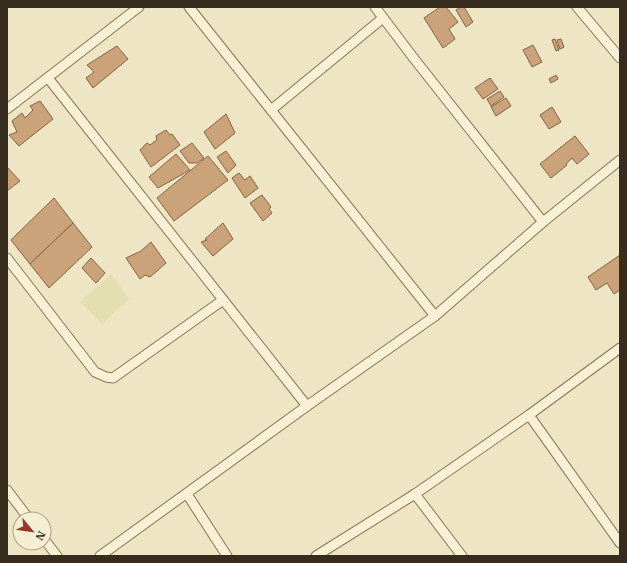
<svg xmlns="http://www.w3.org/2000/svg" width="627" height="563" viewBox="0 0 627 563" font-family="'IBM Plex Serif',serif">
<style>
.farmland{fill:#e3dfb1}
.building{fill:#cba37a;stroke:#866341}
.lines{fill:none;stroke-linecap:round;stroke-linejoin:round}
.street-casing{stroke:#87765a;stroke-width:11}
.street{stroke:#f8f1d6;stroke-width:9}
</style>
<rect width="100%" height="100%" fill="#ede5c3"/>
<path class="farmland" d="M111,274L129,299L102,324L80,302Z"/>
<g class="building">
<path d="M440,7H446L458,22L449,29L455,39L443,48L424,18Z"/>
<path d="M461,7H464L473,22L466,27L456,10Z"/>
<path d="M555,39L559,50L556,51L552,40Z"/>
<path d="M561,39L564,47L560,49L557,40Z"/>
<path d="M533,45L542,62L532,67L523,50Z"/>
<path d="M117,46L128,59L93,88L86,78L94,72L87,65Z"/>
<path d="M556,75L558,79L551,83L549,79Z"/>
<path d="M490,78L498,89L483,99L475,88Z"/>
<path d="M500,91L504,97L491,106L487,99Z"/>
<path d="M506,98L511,106L496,116L491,107Z"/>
<path d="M40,101L53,119L19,146L9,135L17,132L12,121L22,113L25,118L33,110L30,106Z"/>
<path d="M552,107L561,122L549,129L540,115Z"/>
<path d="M226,114L235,133L215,149L204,132Z"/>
<path d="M166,130L170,135L172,134L180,145L151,167L140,150L147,143L150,145L157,140L156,136Z"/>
<path d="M575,136L589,154L577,164L572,158L566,164L567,165L551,178L540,164Z"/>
<path d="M192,143L204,158L197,163H189L180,151Z"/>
<path d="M226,151L236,165L228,173L217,157Z"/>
<path d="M176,154L190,170L158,188L149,177Z"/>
<path d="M208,156L228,180L174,221L157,198Z"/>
<path d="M7,167L20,181L7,191Z"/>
<path d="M239,173L245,180L250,176L258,188L245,198L232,178Z"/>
<path d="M262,195L271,207L269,209L272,213L263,221L250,203Z"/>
<path d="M54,198L73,223L30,264L11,240Z"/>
<path d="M73,223L92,247L49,288L30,264Z"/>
<path d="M223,223L233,239L213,256L201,242L207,240L205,239Z"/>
<path d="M151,242L166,263L150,277L145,275L140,279L126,258L141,251Z"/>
<path d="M620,255V290L614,294L607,283L596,290L588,277Z"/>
<path d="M91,258L105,273L96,283L82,268Z"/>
</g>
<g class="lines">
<g class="street-casing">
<g id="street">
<path d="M189,7L435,316"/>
<path d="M375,7L412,56L543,222L620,160"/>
<path d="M577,7L620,58"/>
<path d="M48,78L307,406"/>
<path d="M7,109L139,7"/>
<path d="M271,110L383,18"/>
<path d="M7,258L95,372L106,377L113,378L223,300"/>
<path d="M529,415L620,543"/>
<path d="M7,490L29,519"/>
<path d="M187,494L227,556"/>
<path d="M415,494L462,556"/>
<path d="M44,539L57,556"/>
<path d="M100,556L307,406L435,316L543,222"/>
<path d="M316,556L415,494L529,415L620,348"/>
</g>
</g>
<use href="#street" class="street"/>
</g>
<rect width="627" height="563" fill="none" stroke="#372d1e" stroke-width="16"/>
<g transform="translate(32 531) rotate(119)"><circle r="19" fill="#f5eed3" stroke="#a9a18b"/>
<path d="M0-3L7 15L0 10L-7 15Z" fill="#95352b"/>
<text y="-6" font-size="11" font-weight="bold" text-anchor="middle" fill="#372d1e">N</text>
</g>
</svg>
